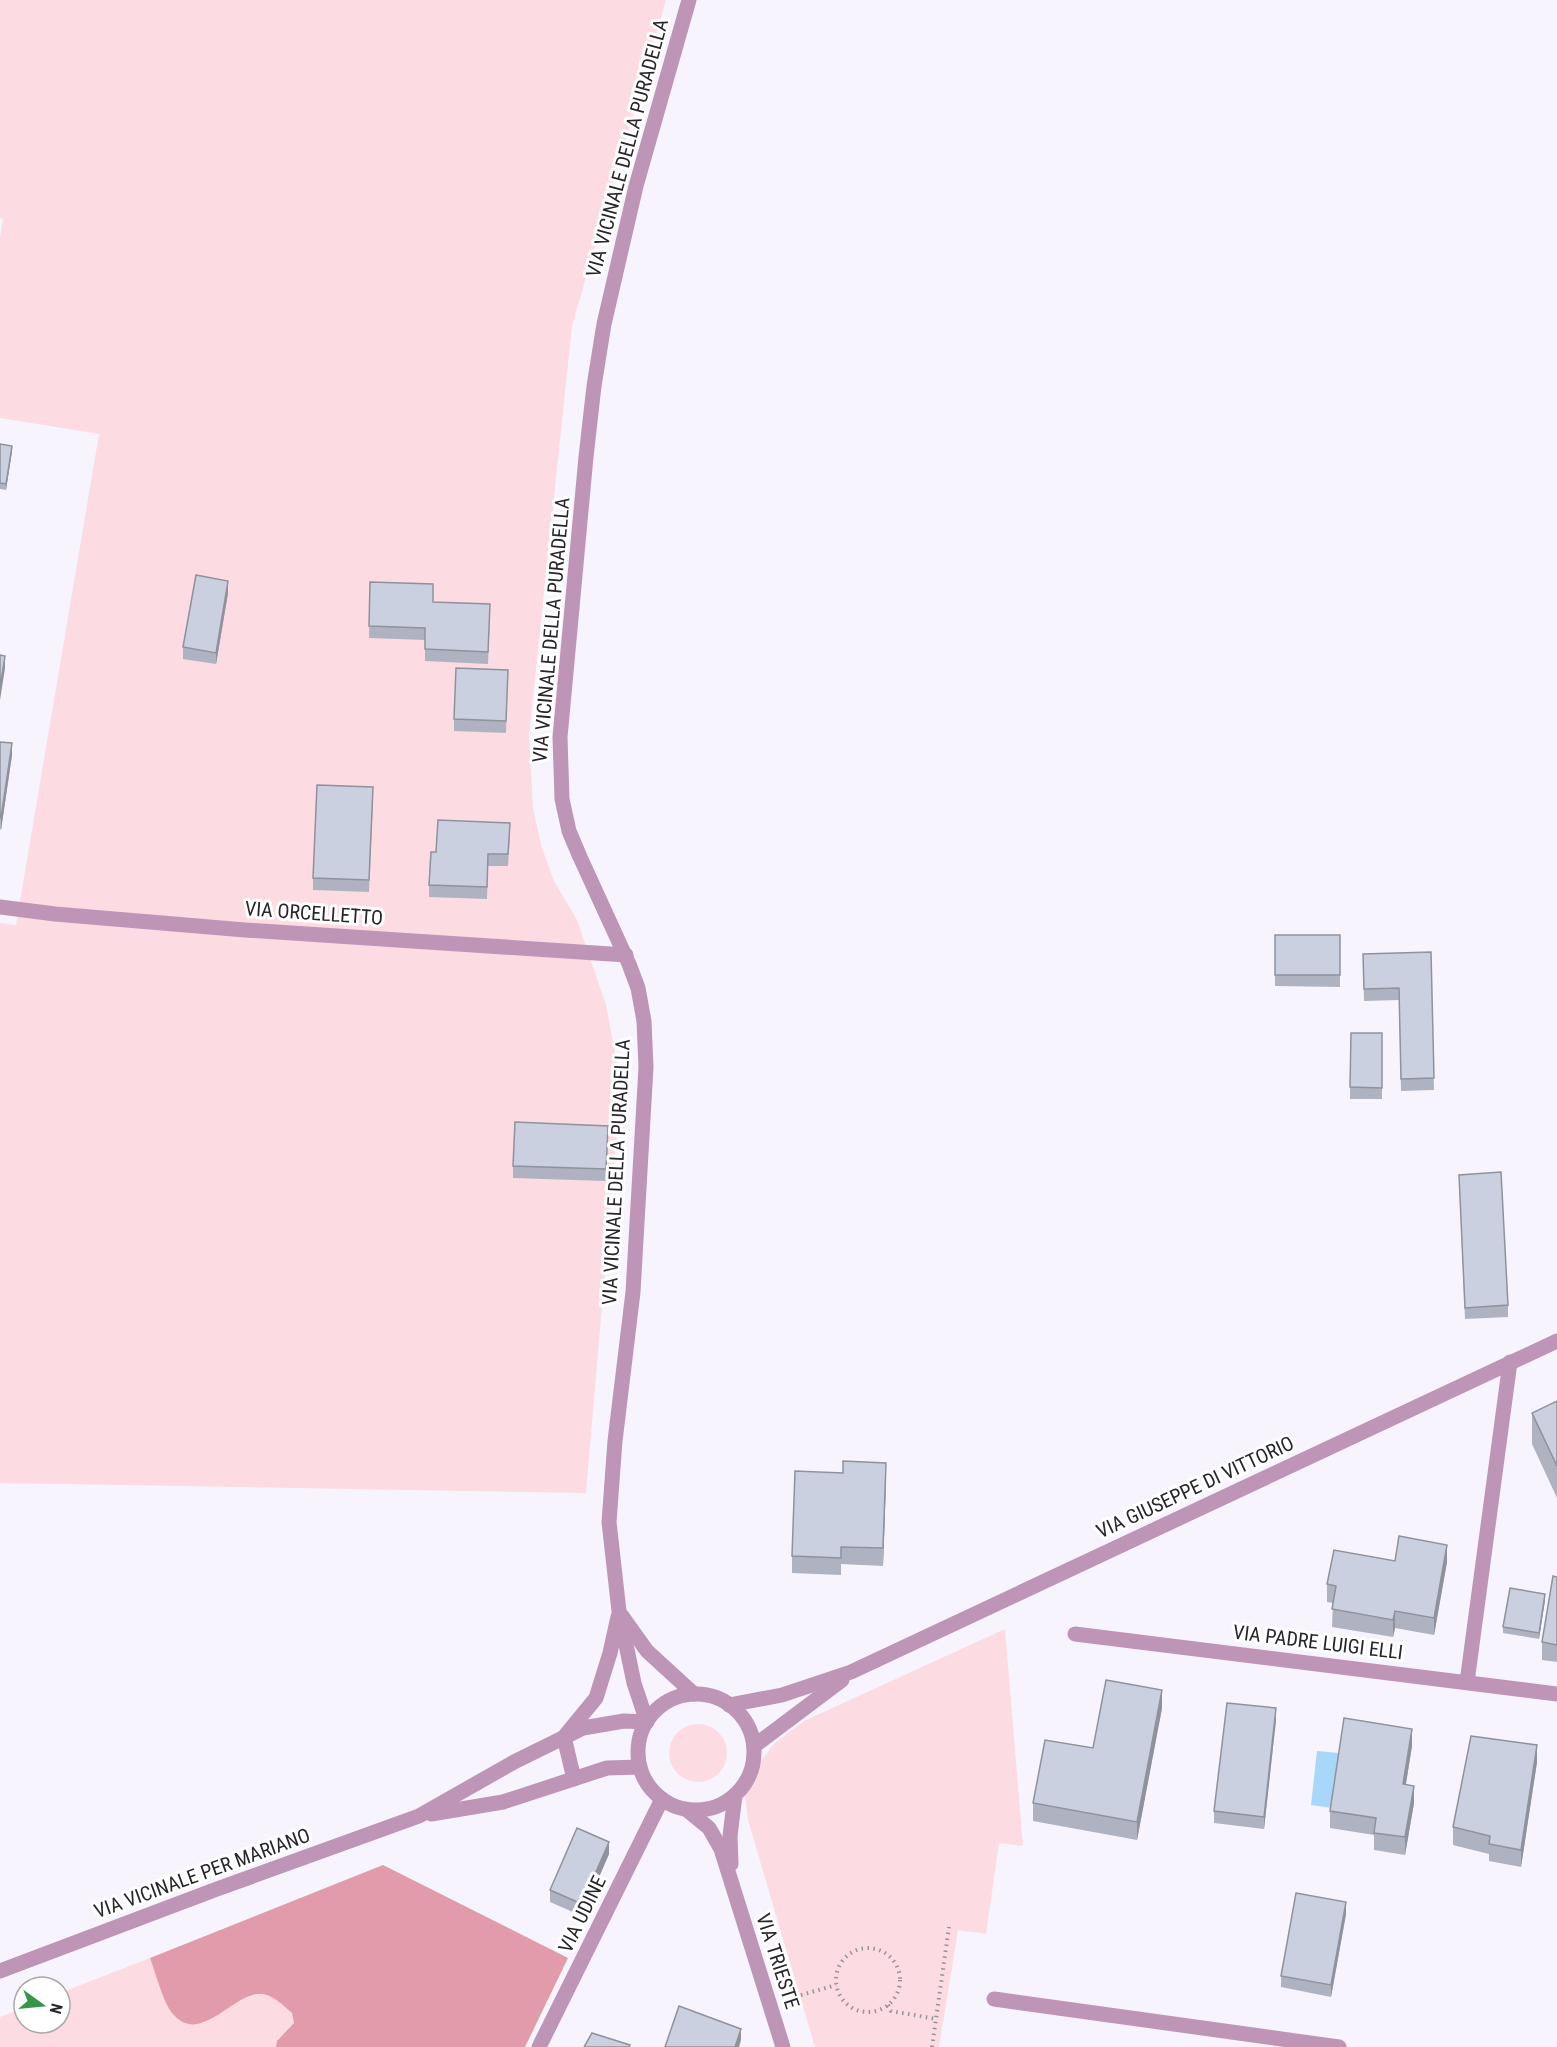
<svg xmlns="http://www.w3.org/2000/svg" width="1557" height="2047" viewBox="0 0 1557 2047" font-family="'Roboto Condensed',sans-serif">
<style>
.green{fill:#fddbe2}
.forest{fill:#e19bab}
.water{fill:#a8d7f9}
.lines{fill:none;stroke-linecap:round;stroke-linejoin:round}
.path{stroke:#96939b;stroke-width:4;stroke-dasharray:1.5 4.5;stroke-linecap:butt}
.street{stroke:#be95b6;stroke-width:15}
.wall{fill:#afb3c1}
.shaded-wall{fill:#8e929d}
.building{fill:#cbd0e0;stroke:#8e929d;stroke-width:1.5}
.labels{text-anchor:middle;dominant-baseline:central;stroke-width:6;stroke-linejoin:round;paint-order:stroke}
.street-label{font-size:20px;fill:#28252b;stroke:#fff}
</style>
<rect width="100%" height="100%" fill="#f7f4fd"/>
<g class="green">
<path d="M0,0H666L572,326L529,735L533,808L542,848L554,881L577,920L606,1005L621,1084L586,1493L0,1483V923L16,925L99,434L0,418V238L3,219L0,218Z"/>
<path d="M1005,1629L1023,1846L999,1843L986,1934L958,1930L939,2047H815L748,1820L745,1795L753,1771L774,1744L804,1721Z"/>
<circle cx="698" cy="1753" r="29"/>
<path d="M150,1958L171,2012L204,2023C222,2012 251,1986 273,1998C280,2001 286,2008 292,2013L294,2023L278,2041L276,2047H0V2017L24,2008V2023H60V1993Z"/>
</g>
<path class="forest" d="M383,1865L568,1958L525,2047H276L277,2041L294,2023L292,2013C283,2005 272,1994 260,1994C232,1994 200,2046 173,2014C164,2005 155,1971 150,1958Z"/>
<path class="water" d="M1317,1751L1339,1753L1332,1808L1311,1805Z"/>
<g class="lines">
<g class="path">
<circle cx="868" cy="1980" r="32"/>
<path d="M801,1995L836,1985"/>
<path d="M888,2005L891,2011L936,2019"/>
<path d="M932,2047L949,1927"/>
</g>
<g class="street">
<path d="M0,907L55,914L245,930L626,955"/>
<path d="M622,1616L647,1651L694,1694"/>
<path d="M1075,1634L1557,1694"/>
<path d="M1467,1682L1510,1362"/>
<circle cx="696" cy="1752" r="58"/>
<path d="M729,1705L782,1695L851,1672L1557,1341"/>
<path d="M754,1746L842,1680"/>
<path d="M574,1779L564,1737L596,1698L610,1653L618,1617"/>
<path d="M687,1810L709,1828L721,1849L783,2047"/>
<path d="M431,1814L503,1802L607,1768L640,1767"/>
<path d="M731,1864L730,1836L735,1795"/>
<path d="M0,1971L217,1889L419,1816L514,1762L583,1728L624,1721L647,1722L634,1683L619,1611L609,1522L615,1441L633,1292L646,1067L644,1021L638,988L629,964L580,857L569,831L562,799L560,737L586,457L594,386L604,324L636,186L689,0"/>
<path d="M994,1999L1339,2047"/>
<path d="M539,2047L662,1799"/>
</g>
</g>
<g class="wall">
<path d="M0,444L12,451L6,490L0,489Z"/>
<path d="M370,582L433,602L490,616L488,664L425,661V640L369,638Z"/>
<path d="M228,593L216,664L183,659V647Z"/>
<path d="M508,670L506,733L454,731V719Z"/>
<path d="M0,742L12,755L1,830L0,829Z"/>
<path d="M373,799L369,892L313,890V878Z"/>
<path d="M510,835L508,866H488L487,899L429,897V885L436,852Z"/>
<path d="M1275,935H1340V987L1275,986Z"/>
<path d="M1431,952L1434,1090L1401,1091L1399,1000L1364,1001L1363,954Z"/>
<path d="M1351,1033H1382V1099H1350Z"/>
<path d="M608,1138L606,1181L513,1178V1166Z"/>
<path d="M1459,1175L1508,1305V1317L1465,1319Z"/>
<path d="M1557,1401V1498L1532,1444V1413Z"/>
<path d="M886,1480L883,1566L841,1564V1575L792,1573V1556Z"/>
<path d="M1395,1561L1447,1562L1434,1635L1395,1628L1393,1637L1332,1627L1333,1603L1327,1602V1584Z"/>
<path d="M1557,1577V1662L1542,1660V1642Z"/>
<path d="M1545,1600L1539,1639L1503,1633V1627Z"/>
<path d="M1162,1708L1137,1840L1033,1821V1803L1093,1748Z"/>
<path d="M1276,1720L1264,1829L1214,1823V1811Z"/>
<path d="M1412,1746L1406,1784L1414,1803L1405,1855L1374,1850V1835L1330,1828V1811Z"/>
<path d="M1537,1762L1521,1867L1489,1861V1854L1453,1845V1827Z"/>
<path d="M609,1854L582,1916L550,1902V1890Z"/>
<path d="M1346,1914L1331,1997L1281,1987V1976Z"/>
</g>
<g class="shaded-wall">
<path d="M12,446V451L6,490V484Z"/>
<path d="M228,581V593L216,664V653Z"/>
<path d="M5,656V668L0,700V688Z"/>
<path d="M12,743V755L1,830V818Z"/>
<path d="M886,1463V1480L883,1566V1548Z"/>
<path d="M1447,1545V1562L1434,1635V1618Z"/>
<path d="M1545,1594V1600L1539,1639V1633Z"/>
<path d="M1395,1611V1628L1393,1637V1620Z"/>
<path d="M1162,1690V1708L1137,1840V1822Z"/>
<path d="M1276,1708V1720L1264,1829V1817Z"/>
<path d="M1412,1729V1746L1403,1801V1784Z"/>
<path d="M1537,1745V1762L1521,1867V1850Z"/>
<path d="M1414,1786V1803L1405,1855V1837Z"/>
<path d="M609,1842V1854L582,1916V1904Z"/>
<path d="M1346,1902V1914L1331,1997V1985Z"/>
<path d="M741,2029V2040L739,2047H735Z"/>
</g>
<g class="building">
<path d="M0,444L12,446L6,484L0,483Z"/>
<path d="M196,575L228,581L216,653L183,647Z"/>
<path d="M370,582L433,584V602L490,604L488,652L425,649V628L369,626Z"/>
<path d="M0,655L5,656L0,688Z"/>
<path d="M456,668L508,670L506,721L454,719Z"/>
<path d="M0,742L12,743L1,818H0Z"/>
<path d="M317,785L373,787L369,880L313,878Z"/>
<path d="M438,820L510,823L508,854H488L487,887L429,885L431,852H436Z"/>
<rect x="1275" y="935" width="65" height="40"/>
<path d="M1431,952L1434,1078L1401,1079L1399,988L1364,989L1363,954Z"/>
<path d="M1351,1033H1382V1088L1350,1087Z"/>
<path d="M515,1122L608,1126L606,1169L513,1166Z"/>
<path d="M1501,1172L1508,1305L1465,1308L1459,1175Z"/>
<path d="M1557,1401V1466L1532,1413Z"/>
<path d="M843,1461L886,1463L883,1548L841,1547V1558L792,1556L795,1471L843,1473Z"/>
<path d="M1399,1536L1447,1545L1434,1618L1395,1611L1393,1620L1332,1609L1336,1586L1327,1584L1334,1550L1395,1561Z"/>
<path d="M1553,1576L1557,1577V1645L1542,1642Z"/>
<path d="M1510,1588L1545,1594L1539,1633L1503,1627Z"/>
<path d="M1106,1680L1162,1690L1137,1822L1033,1803L1045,1740L1093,1748Z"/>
<path d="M1227,1703L1276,1708L1264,1817L1214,1811Z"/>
<path d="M1344,1718L1412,1729L1403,1784L1414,1786L1405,1837L1374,1833L1376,1818L1330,1811Z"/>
<path d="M1471,1736L1537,1745L1521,1850L1489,1844L1490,1836L1453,1827Z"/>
<path d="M577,1828L609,1842L582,1904L550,1890Z"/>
<path d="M1296,1893L1346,1902L1331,1985L1281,1976Z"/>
<path d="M679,2006L741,2029L735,2047H665Z"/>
<path d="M592,2033L630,2045L629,2047H584Z"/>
</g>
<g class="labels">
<g class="street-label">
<text transform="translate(627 148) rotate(-75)">VIA VICINALE DELLA PURADELLA</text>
<text transform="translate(551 630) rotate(-85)">VIA VICINALE DELLA PURADELLA</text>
<text transform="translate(314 913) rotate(4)">VIA ORCELLETTO</text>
<text transform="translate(616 1172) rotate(-87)">VIA VICINALE DELLA PURADELLA</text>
<text transform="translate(1195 1487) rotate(-25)">VIA GIUSEPPE DI VITTORIO</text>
<text transform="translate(1318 1642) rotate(7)">VIA PADRE LUIGI ELLI</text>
<text transform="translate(202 1873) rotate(-20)">VIA VICINALE PER MARIANO</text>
<text transform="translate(582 1914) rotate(-64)">VIA UDINE</text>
<text transform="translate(778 1961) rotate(72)">VIA TRIESTE</text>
</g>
</g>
<g transform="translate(42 2005) rotate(105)"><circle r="28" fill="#ffffff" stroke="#a9a8aa" stroke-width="1.5"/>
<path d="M0-4.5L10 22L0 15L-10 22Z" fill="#33964b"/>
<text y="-9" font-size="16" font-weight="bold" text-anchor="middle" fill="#28252b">N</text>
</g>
</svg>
